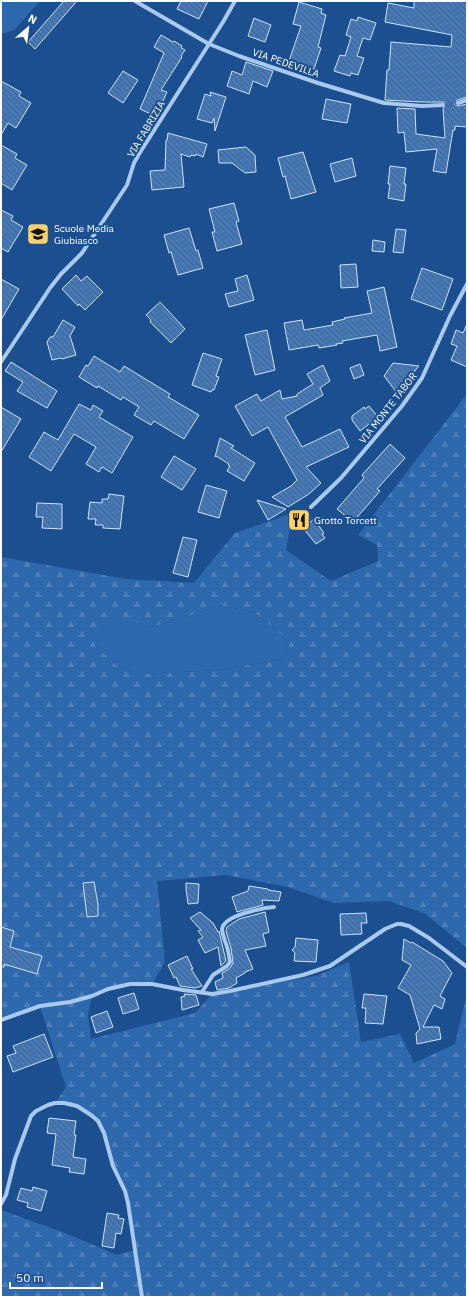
<svg xmlns="http://www.w3.org/2000/svg" width="468" height="1298" viewBox="0 0 468 1298" font-family="'IBM Plex Sans',sans-serif">
<style>
.green{fill:#2e69ad}
.forest{fill:url(#forest-firs);fill-rule:evenodd}
.building{fill:url(#building-back-hatch);stroke:#cfe3fa}
.lines{fill:none;stroke-linecap:round;stroke-linejoin:round}
.minor-tunnel{stroke:#3d69a0;stroke-width:4;stroke-dasharray:4 2;stroke-linecap:butt}
.minor{stroke:#a9c9ee;stroke-width:4}
.labels{text-anchor:middle;dominant-baseline:central;stroke-width:4;stroke-linejoin:round;paint-order:stroke}
.street-label{font-size:10px;fill:#fff;stroke:#1b4f8f}
.poi-label{font-size:10px;fill:#fff;stroke:#1b4f8f;text-anchor:start}
</style>
<defs>
<pattern id="forest-firs" width="22" height="20" patternUnits="userSpaceOnUse"><rect width="22" height="20" fill="#2e69ad"/><path d="M5 1l3.5 6h-7zM16 11l3.5 6h-7z" fill="#4d80b9"/></pattern>
<pattern id="building-back-hatch" width="6" height="6" patternUnits="userSpaceOnUse"><rect width="6" height="6" fill="#4478b7"/><path d="M-1 5l2 2M0 0l6 6M5-1l2 2" fill="none" stroke="#486282"/></pattern>
</defs>
<rect width="100%" height="100%" fill="#1b4f8f"/>
<g class="green">
<path d="M1,1H40L14,30L5,33H1Z"/>
<path d="M219,605L254,612L273,627L290,643L283,659L221,670L139,674L117,666L95,645L112,613L150,627L178,620Z"/>
</g>
<path class="forest" d="M467,394V948L424,913L389,901L334,903L288,887L226,875L157,881L165,962L152,984H130L92,996L88,1015L91,1039L195,1013L212,994L316,976L349,962L361,1042L400,1034L414,1063L455,1044L467,994V1297H1V1210L65,1233L117,1255L135,1250L128,1203L113,1166L104,1133L98,1121L77,1106L55,1103L66,1087L40,1006L1,1020V557L126,579L194,583L235,533L293,513L286,550L331,581L378,561L377,545L358,535ZM219,605L254,612L273,627L290,643L283,659L221,670L139,674L117,666L95,645L112,614L150,627L178,620Z"/>
<g class="building">
<path d="M64,1H77L35,49L28,42Z"/>
<path d="M181,1H208L199,19L177,9Z"/>
<path d="M414,1H467V97L457,100L455,103V105L458,106L467,104V127L455,126V130H453L446,173L433,171L437,149L406,152L404,132L398,133L397,108L415,109L416,134L445,138L443,108L446,106V103L443,102H422L385,100L387,70H389L391,42L451,47L452,35L385,22L388,3L414,8Z"/>
<path d="M299,2L322,9L321,13L326,15L318,47L321,48L314,69L289,61L301,26L293,24Z"/>
<path d="M358,17L376,23L370,40L363,38L357,56L364,58L358,75L351,73L350,76L334,71L340,55L345,56L351,37L346,35L351,19L357,21Z"/>
<path d="M254,18L271,25L265,42L248,36Z"/>
<path d="M161,35L173,42L174,41L182,46L181,48L185,50L181,56L182,57L161,90L167,92L157,115L154,114L153,115L140,109L164,53L154,47Z"/>
<path d="M246,62L273,71L267,87L253,81L249,94L227,86L232,71L242,75Z"/>
<path d="M123,71L138,80L123,103L108,93Z"/>
<path d="M1,81L21,92L19,96L31,103L16,128L8,123L1,135Z"/>
<path d="M210,92L226,97L215,131L214,118L212,123L197,119L205,94L211,96Z"/>
<path d="M326,99L351,104L347,123L322,119Z"/>
<path d="M168,133L207,144L203,157L196,154L195,156L191,155L190,157L181,154L184,187L152,190L150,171L165,170L166,140H167Z"/>
<path d="M1,145L17,154L15,158L27,165L12,190L1,183Z"/>
<path d="M246,147L255,155L256,172L245,173L232,163H219L218,150Z"/>
<path d="M303,152L316,192L291,199L285,176L283,177L278,158Z"/>
<path d="M352,158L356,176L335,182L330,164Z"/>
<path d="M390,166L406,168L404,184H406L404,201L388,198L390,184H388Z"/>
<path d="M234,203L239,221L236,222L242,244L217,251L212,232H215L209,209Z"/>
<path d="M1,210L13,216L11,220L23,227L8,252L1,248Z"/>
<path d="M189,228L196,251L198,250L203,268L178,275L171,252L169,253L164,235Z"/>
<path d="M396,229L406,230L403,253L393,252Z"/>
<path d="M373,240L385,242L384,252L372,251Z"/>
<path d="M356,264L358,287L341,288L340,265Z"/>
<path d="M422,268L453,279L442,310L411,299Z"/>
<path d="M76,275L81,281L87,276L103,292L85,310L79,304L78,306L62,289Z"/>
<path d="M247,275L254,300L229,307L225,294L238,291L235,279Z"/>
<path d="M1,279L19,289L1,320Z"/>
<path d="M384,287L397,347L380,351L377,335L342,341L343,343L336,344L337,345L319,348L318,345L289,350L284,323L302,320L304,330L333,325L332,322L345,319L344,318L372,313L367,291Z"/>
<path d="M160,302L185,329L171,343L150,322L151,320L146,315Z"/>
<path d="M63,320L75,327L70,336L76,355L62,359L61,358L52,360L47,342L50,337H53Z"/>
<path d="M467,324V367L451,360L457,346L451,344L456,330L463,333Z"/>
<path d="M267,330L275,370L255,375L245,335Z"/>
<path d="M203,353L222,359L216,376L219,377L214,390H212L211,392L192,385Z"/>
<path d="M94,356L120,372L124,366L170,394L168,397L199,415L184,439L154,421L151,425L134,415L139,407L123,397L121,400L98,386L97,388L79,377L86,365L88,366Z"/>
<path d="M11,362L57,391L47,408L17,391L23,382L5,371Z"/>
<path d="M393,363L419,366L406,381L409,383L404,390L397,393L384,376Z"/>
<path d="M360,364L364,375L354,379L350,368Z"/>
<path d="M323,365L330,381L320,388L323,395L285,417L302,447L340,429L349,447L306,467L321,483L309,494L288,507L272,497L291,486L297,480L268,427L252,436L235,406L257,394L261,401L280,390L282,399L297,396V394L313,384L307,374Z"/>
<path d="M79,404L91,410L93,405L103,411L99,417L133,437L112,473L102,467L99,472L86,464L96,447L74,434L51,471L29,457L44,432L58,440Z"/>
<path d="M369,406L378,417L360,431L352,420V416L364,407L365,409Z"/>
<path d="M1,407L21,419L1,452Z"/>
<path d="M220,438L234,446L231,448L255,463L244,481L227,471L230,466L228,465L229,464L216,456L215,457Z"/>
<path d="M390,444L405,458L377,489L380,491L353,522L337,509L364,478L362,475Z"/>
<path d="M174,456L196,469L182,490L161,477Z"/>
<path d="M206,485L227,491L219,518L198,512Z"/>
<path d="M109,494L124,496L120,529L103,528V525H95L96,519H88L90,502L102,503V499H108Z"/>
<path d="M257,500L286,509L268,520Z"/>
<path d="M37,503L62,504V529L42,528L43,517H36Z"/>
<path d="M314,519L324,533L322,534L325,538L316,544L303,528Z"/>
<path d="M183,537L197,540L188,577L173,573Z"/>
<path d="M94,882L98,904V916L87,917L83,883Z"/>
<path d="M186,883L199,884L198,903L188,904L186,889Z"/>
<path d="M249,886L268,889V890L281,892L279,901L262,900L263,905L237,912L232,897L248,891Z"/>
<path d="M200,912L213,923L218,932L219,931L226,961L221,966L218,947L205,953L198,940L203,937L198,931L201,930L190,918Z"/>
<path d="M265,912L269,932L263,934L266,946L245,950L253,969L245,972V973L236,978L237,983L229,988L217,990L215,982L223,978L222,973L230,968L233,963L231,948L226,931L227,927L239,919Z"/>
<path d="M366,913L367,923H361L362,934L341,935L340,914Z"/>
<path d="M1,927L14,931L10,947L42,956L37,974L4,964V967H1Z"/>
<path d="M296,938L318,940L316,962L294,961L295,953L292,950L295,947Z"/>
<path d="M404,939L411,943L412,942L443,961L452,973L440,996L445,999L442,1009L434,1005L423,1027H439L441,1039L417,1044L416,1033L420,1029L410,995L398,988L411,965L402,960Z"/>
<path d="M187,956L193,969H191L202,986L195,988L180,986L176,977L174,978L168,965Z"/>
<path d="M134,993L139,1009L123,1014L118,998Z"/>
<path d="M184,994L196,995L199,1005L182,1010L181,997L185,996Z"/>
<path d="M364,994L387,996L383,1024L365,1023L366,1008H362Z"/>
<path d="M107,1011L113,1027L96,1033L91,1017Z"/>
<path d="M44,1034L53,1057L13,1072L7,1056L16,1053L13,1046Z"/>
<path d="M49,1118L76,1121L74,1135H76L73,1157L86,1159L84,1174L69,1172L70,1168L52,1165L56,1134L47,1133Z"/>
<path d="M33,1187L47,1191L41,1211L27,1207L28,1203L17,1200L21,1188L32,1191Z"/>
<path d="M107,1213L119,1215L118,1218L124,1219L121,1234L116,1233L114,1248L102,1246Z"/>
</g>
<g class="lines">
<path class="minor-tunnel" d="M443,105L458,103"/>
<g class="minor">
<path d="M135,1L209,44L239,56L318,83L384,103L422,106L443,105"/>
<path d="M458,103L467,100"/>
<path d="M1,362L50,288L61,274L82,253L127,185L134,163L139,154L223,22L235,1"/>
<path d="M311,507L341,478L402,406L422,378L450,316L467,284"/>
<path d="M202,992L213,975L227,966L230,962C229,955 228,948 225,941C224,937 222,933 222,929C224,915 263,908 274,907"/>
<path d="M1,1020L40,1006L70,1002L92,996L108,989L130,984H152L183,990L212,994L230,991L303,975L330,966L385,929L397,924H401L409,926L429,938L467,967"/>
<path d="M1,1204L6,1195L15,1159L31,1116L36,1111L48,1105L55,1103H64L77,1106L91,1115L98,1121L104,1133L113,1166L125,1191L128,1203L142,1297"/>
</g>
</g>
<defs>
<g id="school-square" transform="scale(1.15)"><rect x="-9" y="-9" width="18" height="18" rx="4" fill="#ffd166" stroke="#1b4f8f"/><path d="M0-5L7-2L0 1L-7-2ZM-4 1L0 2.5L4 1V4Q0 6-4 4Z" fill="#111"/></g>
<g id="restaurant-square" transform="scale(1.15)"><rect x="-9" y="-9" width="18" height="18" rx="4" fill="#ffd166" stroke="#1b4f8f"/><path d="M-5-6h1v4h1v-4h1v4h1v-4h1v5L-1.5 .5V6h-2V.5L-5-1ZM5-6V6H3V1.5H1.5Q1.5-4 5-6Z" fill="#111"/></g>
</defs>
<g fill-rule="evenodd">
<use href="#school-square" x="38" y="234"/>
<use href="#restaurant-square" x="299" y="520"/>
</g>
<g class="labels">
<g class="street-label">
<text transform="translate(286 63) rotate(19)">VIA PEDEVILLA</text>
<text transform="translate(146 129) rotate(-59)">VIA FABRIZIA</text>
<text transform="translate(388 408) rotate(-52)">VIA MONTE TABOR</text>
</g>
<g class="poi-label">
<text x="54" y="228">Scuole Media<tspan x="54" dy="12">Giubiasco</tspan></text>
<text x="314" y="520">Grotto Torcett</text>
</g>
</g>
<rect width="468" height="1298" fill="none" stroke="#ffffff" stroke-width="4"/>
<g transform="translate(28 28) rotate(28)" stroke="#1b4f8f" stroke-width="3" paint-order="stroke">
<path d="M0-3L7 15L0 10L-7 15Z" fill="#ffffff"/>
<text y="-6" font-size="11" font-weight="bold" text-anchor="middle" fill="#ffffff">N</text>
</g>
<path d="M10 1282v6h92v-6" fill="none" stroke="#ffffff" stroke-width="2"/>
<text x="16" y="1282" font-size="12" fill="#ffffff" stroke="#1b4f8f" stroke-width="3" paint-order="stroke">50 m</text>
</svg>
